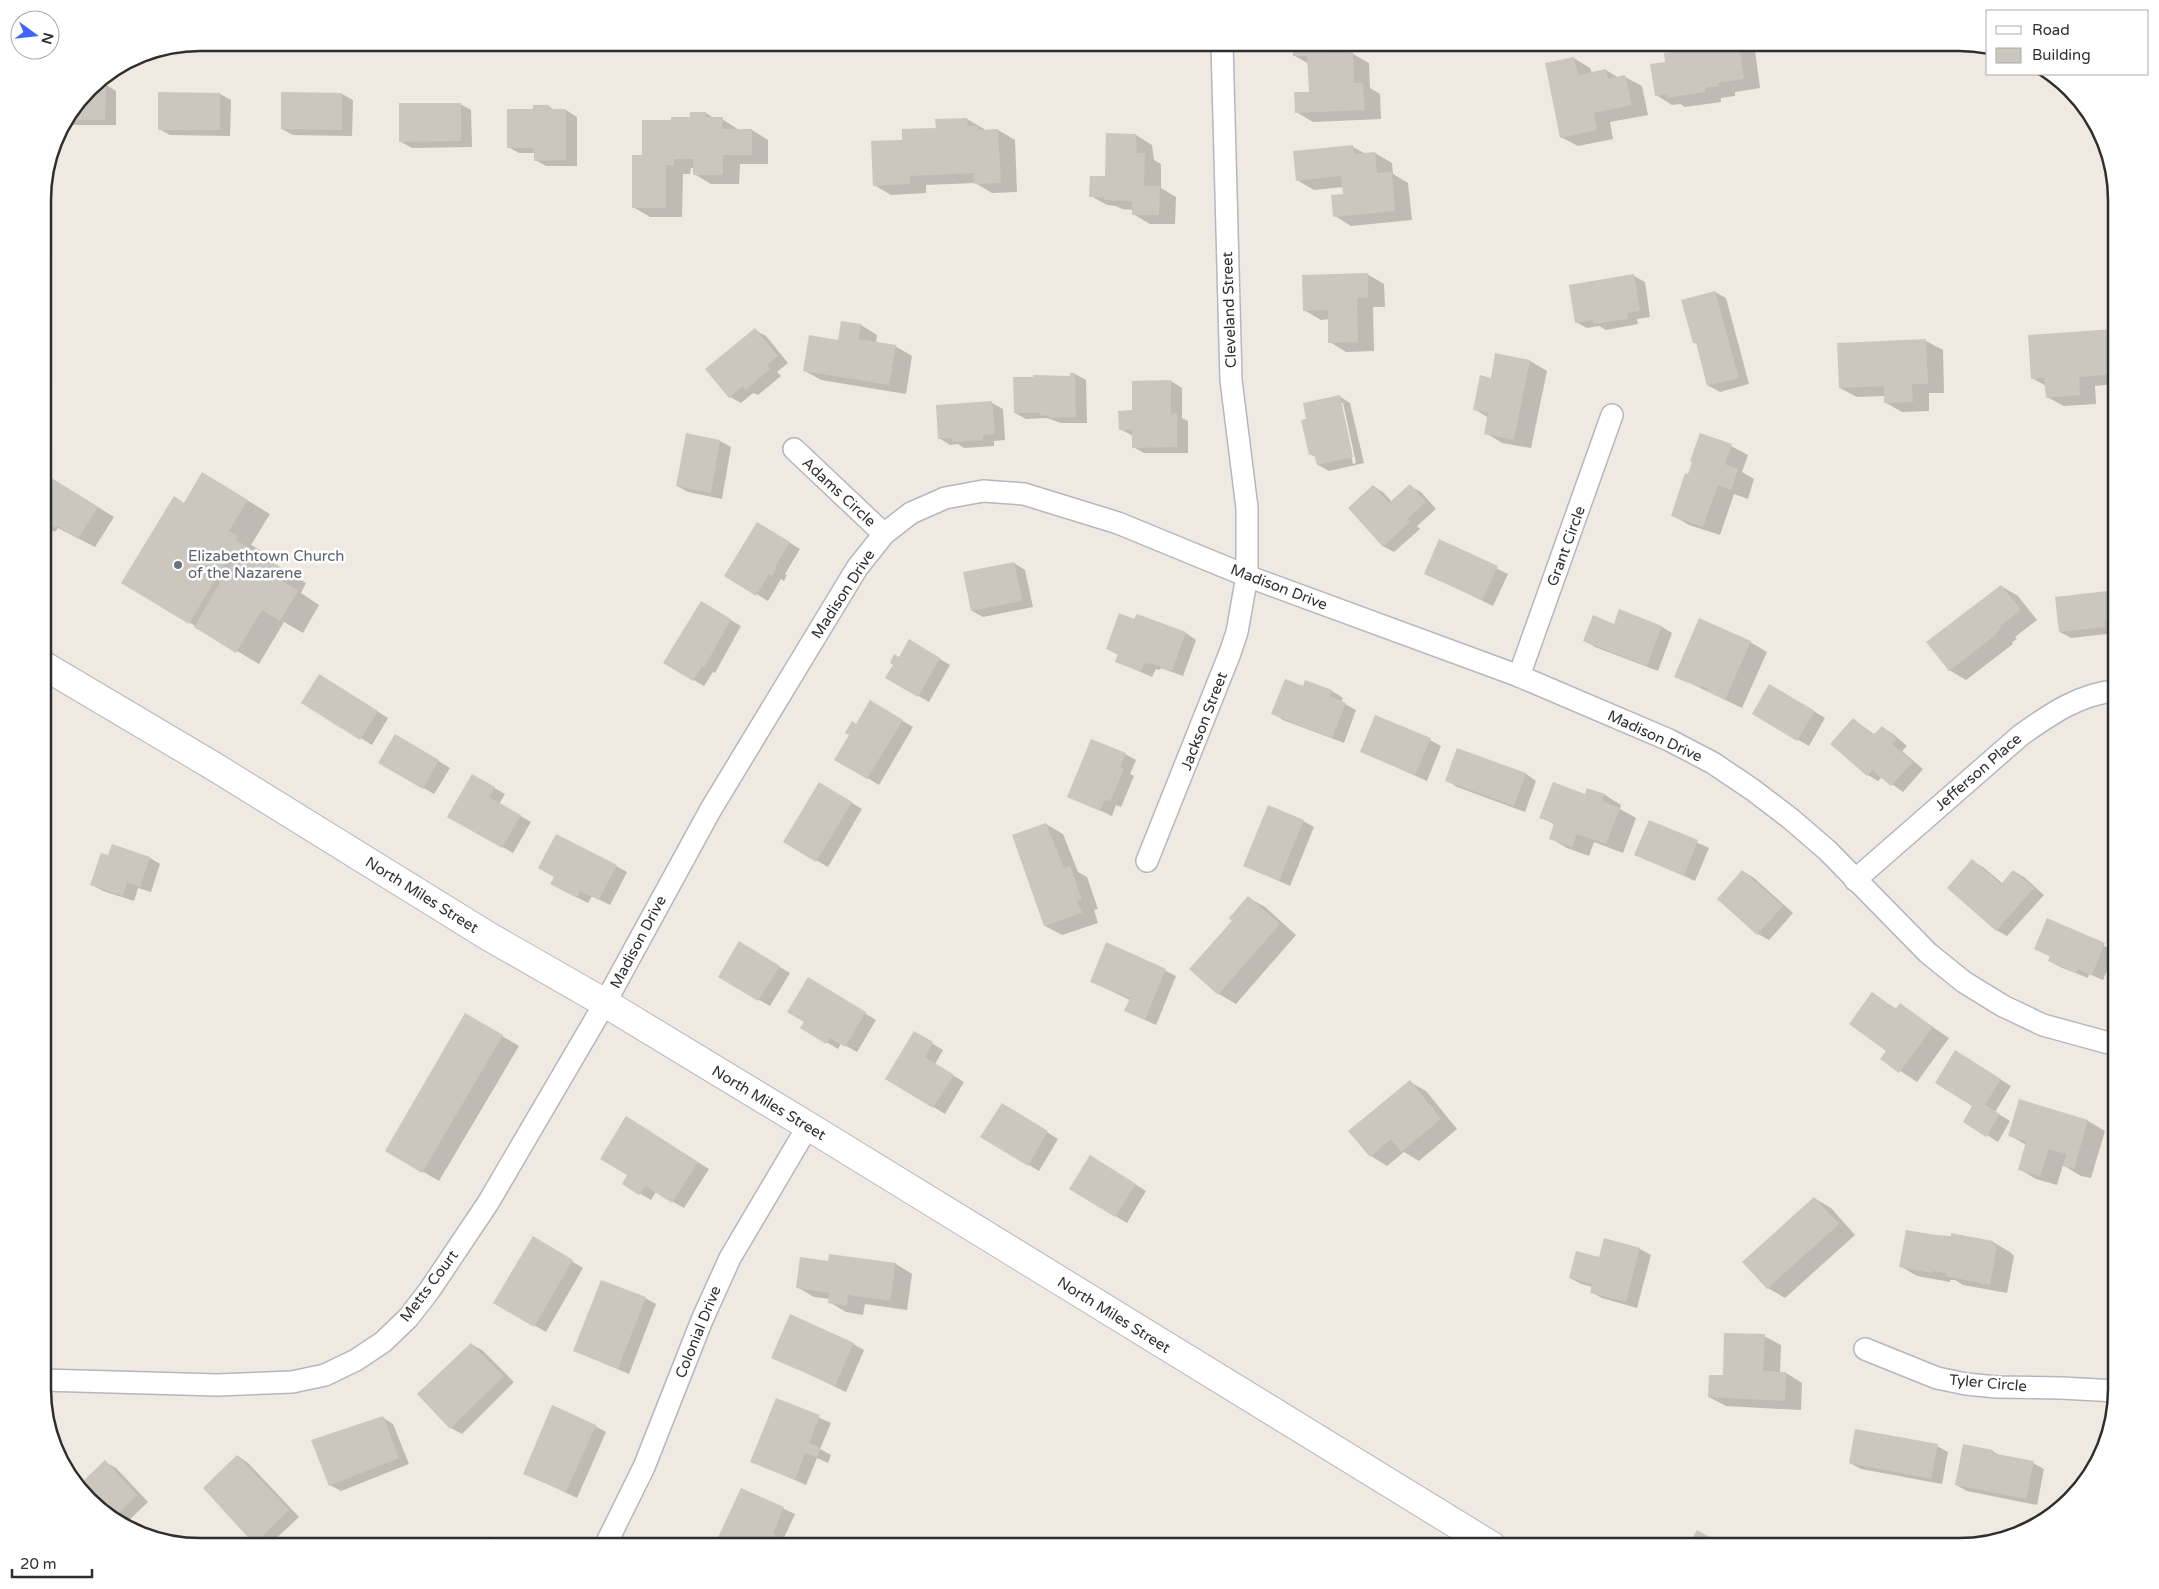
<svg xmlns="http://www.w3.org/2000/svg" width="2159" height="1589" viewBox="0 0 2159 1589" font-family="'Varela Round',sans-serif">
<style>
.shadow{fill:#0003;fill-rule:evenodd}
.building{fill:#cbc7bf}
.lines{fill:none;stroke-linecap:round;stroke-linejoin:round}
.minor-casing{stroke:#b4b7c1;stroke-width:24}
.secondary-casing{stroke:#b4b7c1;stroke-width:30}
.minor{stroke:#fff;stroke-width:21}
.secondary{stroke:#fff;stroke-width:28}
.worship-dot{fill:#6b7280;stroke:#fff;stroke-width:2}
.labels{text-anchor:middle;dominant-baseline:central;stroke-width:5;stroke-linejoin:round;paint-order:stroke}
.street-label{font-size:15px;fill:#2e2e2e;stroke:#fff}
.worship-label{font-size:15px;fill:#5b616d;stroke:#fff;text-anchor:start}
.rim{fill:none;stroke:#2e2e2e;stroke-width:2.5}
</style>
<rect width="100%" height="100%" fill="#efe9e1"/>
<g class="shadow">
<path d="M1294,43H1348L1349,54H1353L1369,63L1370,88L1380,94L1381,119L1313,122L1296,112L1310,93L1309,64L1295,56Z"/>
<path d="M1725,43H1742L1755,50L1760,88L1735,92V96L1721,98V102L1685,107L1680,104L1672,105L1656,95L1667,63L1725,46Z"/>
<path d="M1574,58L1590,68L1592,73L1606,70L1619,78L1625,77L1642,86L1648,115L1610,122L1613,139L1578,146L1561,137Z"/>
<path d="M105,84L116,91V125H64L89,88Z"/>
<path d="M220,94L231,100L230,136L170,135L159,129Z"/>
<path d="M342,94L353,100L352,136L293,135L282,129Z"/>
<path d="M460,104L471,110L472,147L412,148L401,142Z"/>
<path d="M548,106L556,111L566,110L577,117V166H546L535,160V153H519L508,147L534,110Z"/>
<path d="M706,113L715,119H722L739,130H752L768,140V164H740L739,184H711L694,174V168H691L690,174H683L682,217H650L633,207L644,156L673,121Z"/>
<path d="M967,119L984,129V131L998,130L1015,140L1017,192L992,193L975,183L926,185V193L891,195L874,185L904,141Z"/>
<path d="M1136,135L1152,145L1154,160L1161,164V188L1176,197L1175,224H1150L1133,214V210L1122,209L1116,206L1107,205L1091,196L1106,178Z"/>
<path d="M1353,147L1366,154L1375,153L1392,163L1393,174L1408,183L1412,220L1351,226L1335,216L1344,195L1343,187L1314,190L1297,180Z"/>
<path d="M1367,274L1384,284L1385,307H1373L1374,351L1346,352L1330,342L1329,319L1321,320L1304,310Z"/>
<path d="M1634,276L1645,282L1650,317L1637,319L1638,324L1606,330L1599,326L1587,328L1576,322Z"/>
<path d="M1715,292L1726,298L1749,384L1720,392L1709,386L1698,345L1694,342Z"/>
<path d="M861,325L877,335L876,343L895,346L912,356L906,394L821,380L805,371Z"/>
<path d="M755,330L766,336L788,363L777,372L781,376L758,395L753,393L741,403L730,397Z"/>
<path d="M2114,330L2116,332V384L2095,386L2096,404L2064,406L2047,397L2046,386L2032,378Z"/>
<path d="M1926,341L1943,350L1944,393H1929V411L1902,412L1886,403L1885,396L1857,397L1840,388Z"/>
<path d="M1496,354L1530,361L1547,371L1531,448L1502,443L1486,433L1489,418L1474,409L1491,379Z"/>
<path d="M1075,374L1086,380L1087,423H1061L1047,418L1026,419L1015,413Z"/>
<path d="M1171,381L1182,388V418L1188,421V453H1144L1133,447V436L1120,429Z"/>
<path d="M1339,396L1350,403L1364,463L1329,471L1318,465L1316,457L1310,454L1307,420ZM1340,403H1343L1356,463L1353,464Z"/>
<path d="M992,403L1003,409L1005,440L994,441V446L964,448L958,444L950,445L939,438Z"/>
<path d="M687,434L720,441L731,447L722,499L688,492L677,486Z"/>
<path d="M1731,446L1748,455L1742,472L1754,479L1748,499L1734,494L1720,535L1689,525L1672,515L1688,476Z"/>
<path d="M43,473L114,517L95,547L58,528L55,532L43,525Z"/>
<path d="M1373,486L1384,493L1392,502L1410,486L1421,492L1436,509L1417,526L1420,529L1394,552L1383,546Z"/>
<path d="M225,487L270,514L251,545L260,550L258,554L306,583L301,593L319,605L303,633L284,622L259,664L123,583Z"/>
<path d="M769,530L800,549L785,574L787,575L784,581L781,579L768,601L725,575Z"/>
<path d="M1440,541L1508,574L1493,606L1425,573Z"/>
<path d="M1014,563L1025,570L1033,607L983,617L972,611Z"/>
<path d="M2001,586L2018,596L2037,620L2015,637L2017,639L2012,642L2013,644L1966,680L1949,670Z"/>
<path d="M2116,591V633L2071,638L2060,632L2056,598Z"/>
<path d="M701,603L741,626L715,673L713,672L704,686L665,663Z"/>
<path d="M1137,615L1186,633L1196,640L1183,676L1161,668L1160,670L1156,669L1152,677L1116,661L1119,655L1107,649L1135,620Z"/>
<path d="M1615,625L1662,627L1672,633L1658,671L1595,647L1584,640Z"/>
<path d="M909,641L950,665L929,702L887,678Z"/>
<path d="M1750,642L1767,652L1742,708L1675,676Z"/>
<path d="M1306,681L1332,691L1343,698L1341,702L1356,710L1344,743L1283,720L1272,713L1304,687Z"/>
<path d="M330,682L388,718L372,745L303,702Z"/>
<path d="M1770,685L1825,718L1809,746L1753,714Z"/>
<path d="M870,702L913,727L879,785L836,759Z"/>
<path d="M1853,719L1875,735L1882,727L1893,734L1907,746L1902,751L1923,769L1903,792L1882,777L1878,781L1868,775Z"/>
<path d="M395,735L450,768L434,794L379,762Z"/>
<path d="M1430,740L1441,746L1427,781L1362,752Z"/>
<path d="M1457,749L1526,774L1536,781L1525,812L1457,787L1446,780Z"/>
<path d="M1125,754L1136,760L1130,774L1134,776L1121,807L1116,805L1112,816L1069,796Z"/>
<path d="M472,775L505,794L499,804L531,822L513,853L448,816Z"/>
<path d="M1588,789L1605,795L1621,805L1620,809L1636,818L1623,853L1594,842L1589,856L1567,848L1550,838L1555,825L1541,817L1585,796Z"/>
<path d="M830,790L862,809L828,867L785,842Z"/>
<path d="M1303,821L1314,827L1290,886L1245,866Z"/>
<path d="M1650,821L1709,848L1695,881L1636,854Z"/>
<path d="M1046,824L1063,834L1078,872L1087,877L1098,909L1094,910L1098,923L1062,935L1045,926Z"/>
<path d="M109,857L150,858L160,864L151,892L138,888L134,901L103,891L92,885Z"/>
<path d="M1972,861L1983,867L2003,884L2014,871L2025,878L2044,895L2007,936L1996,930Z"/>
<path d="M616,866L627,872L610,905L592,896L588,903L563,890L555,877Z"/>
<path d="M1743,871L1754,878L1793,913L1769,940L1758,934Z"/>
<path d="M1249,898L1265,907L1296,935L1236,1004L1219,994L1191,969L1233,920Z"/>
<path d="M2048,920L2115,951L2103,980L2089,974L2088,978L2060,967L2049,961L2051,957L2035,949Z"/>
<path d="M739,943L790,973L770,1006L719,977Z"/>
<path d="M1107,944L1135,955L1176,976L1156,1025L1126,1011L1130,1000L1092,982Z"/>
<path d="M819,985L876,1020L857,1052L841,1043L838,1049L802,1027Z"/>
<path d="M1872,994L1897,1009L1900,1005L1949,1038L1917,1082L1882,1059L1888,1051Z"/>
<path d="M466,1015L519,1046L439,1181L386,1150Z"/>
<path d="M915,1033L943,1050L935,1064L964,1082L945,1114L887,1079Z"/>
<path d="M1966,1058L2011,1086L1995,1112L2010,1121L1998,1142L1987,1135L1974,1106Z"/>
<path d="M1410,1082L1426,1091L1457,1129L1419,1161L1404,1152L1387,1166L1371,1156Z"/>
<path d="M2019,1101L2088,1121L2105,1131L2091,1178L2081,1176L2063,1165L2057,1185L2036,1179L2019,1169L2026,1145L2009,1135Z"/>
<path d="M1002,1104L1058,1139L1039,1171L982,1137Z"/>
<path d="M638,1124L709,1169L684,1208L656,1192L651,1200L624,1184L629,1175Z"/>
<path d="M1101,1163L1146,1191L1127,1223L1070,1188Z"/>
<path d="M1814,1198L1831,1208L1855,1235L1785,1298L1768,1288L1744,1262Z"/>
<path d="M1936,1236L1993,1242L2010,1252L2014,1256L2007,1293L1963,1285L1955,1280H1950V1282L1917,1276L1900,1266Z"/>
<path d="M533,1238L583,1268L546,1332L495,1302Z"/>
<path d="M1640,1249L1651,1255L1637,1308L1602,1298L1591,1292L1593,1287L1581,1284L1570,1278L1600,1258Z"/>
<path d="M829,1262L896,1264L912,1274L907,1310L865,1304L863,1315L846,1312L829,1302L830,1299L814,1297L797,1287Z"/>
<path d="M2113,1269H2116V1288L2111,1285Z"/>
<path d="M645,1298L656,1304L629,1374L575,1351Z"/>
<path d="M1764,1336L1781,1345L1780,1373H1786L1802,1383L1801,1410L1726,1406L1709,1397L1724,1377Z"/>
<path d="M471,1344L482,1350L514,1382L462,1434L451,1428Z"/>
<path d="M853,1344L864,1350L846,1392L773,1357Z"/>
<path d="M777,1399L831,1423L820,1449L831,1455L828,1463L817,1458L806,1485L752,1461Z"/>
<path d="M382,1417L393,1424L409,1464L341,1491L330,1485Z"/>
<path d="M595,1426L606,1432L577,1498L524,1473Z"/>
<path d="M1937,1446L1948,1452L1942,1484L1861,1469L1850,1463Z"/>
<path d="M1992,1451L2001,1456L2033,1463L2044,1469L2037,1505L1967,1491L1956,1485Z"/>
<path d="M238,1456L248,1463L299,1517L268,1546H262L255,1543Z"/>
<path d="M105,1462L116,1468L148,1502L124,1525L104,1514L80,1485Z"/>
<path d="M741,1489L795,1514L783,1540L794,1546H716Z"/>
<path d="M1698,1532L1723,1546H1689Z"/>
</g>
<g class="building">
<path d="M1293,43H1332L1333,53L1353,52L1354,83H1363L1365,110L1295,113L1294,92H1309L1307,56H1293Z"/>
<path d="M1724,43H1739L1744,79L1718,83L1719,86L1705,88V92L1667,98V94L1655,96L1650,64L1665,62L1664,53L1724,45Z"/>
<path d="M1574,57L1578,75L1606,69L1608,79L1625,75L1632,105L1594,113L1597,130L1560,138L1545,63Z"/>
<path d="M97,83H106L105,120H68L89,88Z"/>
<path d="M158,92L220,93V130H158Z"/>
<path d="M281,92L342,93V130L281,129Z"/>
<path d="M399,103H461V141L399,142Z"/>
<path d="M533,105H549V109H566V160L534,161V148H507V109H533Z"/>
<path d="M690,112H706V117H723L722,129H752V155H723V175H693V159H674V165H666V208H632V155H642V120H671V117H690Z"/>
<path d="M967,118L968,126H978V130L998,129L1001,183L974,184V173L910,176V184L873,186L871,141L902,140V129L936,128L935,119Z"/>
<path d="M1106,133L1136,134L1137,153H1145L1144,186H1160L1159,215H1132V201L1104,200V197H1089L1090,176H1105Z"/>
<path d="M1353,145L1354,154L1375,152L1377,173L1392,172L1395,211L1333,217L1331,195L1343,194L1341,176L1296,181L1293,151Z"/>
<path d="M1368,273V298H1357L1358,342L1328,343V310L1303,311L1302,275Z"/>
<path d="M1634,274L1640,311L1627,313L1628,319L1593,324V320L1575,323L1569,285Z"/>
<path d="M1715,291L1739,378L1707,386L1696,342L1693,343L1681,300Z"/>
<path d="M841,321L861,324L858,339L896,345L889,385L803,371L809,335L838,340Z"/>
<path d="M755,328L778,356L767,365L770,369L746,390L743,386L729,398L705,369Z"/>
<path d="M2114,329V335H2116V374L2079,377L2080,395L2046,398L2044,378L2031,379L2028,335Z"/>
<path d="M1926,339L1928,384H1912L1913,402L1884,403V386L1839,388L1837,343Z"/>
<path d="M1495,353L1530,360L1514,440L1484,434L1488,413L1473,410L1480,375L1491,378Z"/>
<path d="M1070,373H1075L1076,417L1049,418V415L1040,416V413H1014L1013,377H1033V375L1070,376Z"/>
<path d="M1171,380V414L1177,413V447L1132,448V430H1119L1118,411L1132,410V381Z"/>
<path d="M1340,395L1353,457L1317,465L1314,454L1309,455L1301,420L1306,419L1303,403Z"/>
<path d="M992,401L995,434L983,435V440L952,442V438L938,439L936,405Z"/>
<path d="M686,433L720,440L711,493L676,486Z"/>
<path d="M1700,433L1732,444L1725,464L1738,469L1731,490L1718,485L1703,527L1671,516L1685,473L1688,474L1692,462L1690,461Z"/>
<path d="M202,472L248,500L229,531L238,536L236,540L285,570L279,579L298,591L280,621L262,610L236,653L194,627L233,561L228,558L189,624L121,583L174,496L184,503Z"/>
<path d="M43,473L98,507L78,539L57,526L55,528L43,520Z"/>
<path d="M1410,484L1426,502L1407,519L1410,522L1383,547L1348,508L1373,485L1389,503Z"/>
<path d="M757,522L790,542L775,567L777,568L772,576L769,574L756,596L724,576Z"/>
<path d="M1439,539L1498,566L1482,600L1424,574Z"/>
<path d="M1014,562L1022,601L971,611L963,572Z"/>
<path d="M2001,585L2021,610L1999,627L2001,628L1996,633L1997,634L1949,671L1926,642Z"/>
<path d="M2116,590V620L2105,621V627L2059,632L2055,597Z"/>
<path d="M701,601L731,619L704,668L702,666L693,681L663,663Z"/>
<path d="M1619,609L1662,626L1647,666L1583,641L1593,615L1614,624Z"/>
<path d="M1119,613L1134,619L1137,614L1186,632L1172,671L1150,663L1149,665L1144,663L1141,672L1115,662L1118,653L1106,649Z"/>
<path d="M1699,618L1751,641L1725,700L1707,691L1708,689L1702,686L1701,688L1674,677Z"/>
<path d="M909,639L940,658L918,697L885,678L893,665L890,663L894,654L899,657Z"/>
<path d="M319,674L378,711L360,740L301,703Z"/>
<path d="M1285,679L1303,686L1305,680L1332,690L1330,696L1346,703L1332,738L1271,714Z"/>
<path d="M1769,684L1815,711L1797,741L1752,714Z"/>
<path d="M870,700L903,720L867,779L834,760L849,735L845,733L852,721L856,724Z"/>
<path d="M1375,715L1431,738L1415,775L1360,752Z"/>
<path d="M1853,718L1873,735L1882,726L1897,739L1892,744L1913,762L1891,786L1872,770L1867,776L1830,744Z"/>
<path d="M395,734L439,760L423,789L378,763Z"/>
<path d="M1091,739L1126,753L1120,767L1124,769L1110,802L1105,800L1100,811L1067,797Z"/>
<path d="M1457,748L1526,773L1514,806L1445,781Z"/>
<path d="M472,774L495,787L489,797L521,815L502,848L447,817Z"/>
<path d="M2115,776H2116V798H2113Z"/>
<path d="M819,782L852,802L816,862L783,842Z"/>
<path d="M1553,782L1585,794L1587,788L1605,794L1602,801L1620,808L1606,844L1577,834L1572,847L1549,839L1554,823L1539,818Z"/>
<path d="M1268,805L1304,820L1279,881L1243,866Z"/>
<path d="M1649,820L1698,840L1684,876L1634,855Z"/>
<path d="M1046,823L1064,868L1070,866L1082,900L1077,901L1082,913L1044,926L1012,835Z"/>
<path d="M556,834L617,865L599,900L580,891L577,898L550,884L554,877L538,868Z"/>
<path d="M112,844L150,857L140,887L127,882L123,896L90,885L101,853L108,855Z"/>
<path d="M1972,859L2001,884L2013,870L2034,888L1996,931L1947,888Z"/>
<path d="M1742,870L1783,906L1757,935L1717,899Z"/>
<path d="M1248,896L1280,924L1218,995L1189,969L1232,921L1229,918Z"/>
<path d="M2047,918L2105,943L2092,975L2078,969L2077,973L2048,961L2050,956L2034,949Z"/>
<path d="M739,941L780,966L758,1001L718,977Z"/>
<path d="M1106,942L1166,969L1145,1020L1124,1011L1130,998L1090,982Z"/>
<path d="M808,977L866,1012L845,1047L830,1038L826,1044L800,1028L804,1022L787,1012Z"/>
<path d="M1872,992L1896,1009L1900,1003L1933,1027L1899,1073L1880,1059L1886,1051L1849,1024Z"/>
<path d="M465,1013L503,1035L422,1173L385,1151Z"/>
<path d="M914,1031L933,1042L925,1057L954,1075L933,1108L885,1079Z"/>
<path d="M1955,1050L2001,1079L1985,1105L2000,1114L1986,1137L1963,1122L1972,1106L1935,1083Z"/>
<path d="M1410,1080L1441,1119L1401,1152L1391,1139L1370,1157L1348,1131Z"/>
<path d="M2019,1099L2088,1120L2074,1169L2063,1166L2066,1154L2049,1149L2040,1176L2018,1170L2026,1141L2008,1136Z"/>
<path d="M1002,1103L1048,1131L1028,1166L980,1137Z"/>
<path d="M626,1116L698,1162L672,1203L645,1186L639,1195L622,1184L627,1175L600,1159Z"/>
<path d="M1090,1155L1136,1184L1115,1217L1069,1189Z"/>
<path d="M1814,1197L1839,1224L1767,1289L1742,1262Z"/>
<path d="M1906,1230L1936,1235L1951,1236V1233L1993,1241V1244L1997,1245L1990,1285L1945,1276L1946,1273L1933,1271V1273L1899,1267Z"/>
<path d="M533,1236L573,1260L534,1327L493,1303Z"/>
<path d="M1604,1238L1640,1248L1626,1302L1590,1293L1592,1284L1569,1278L1576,1251L1599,1257Z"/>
<path d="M829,1254L896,1263L890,1301L848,1295L847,1306L828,1303L829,1293L796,1288L800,1257L828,1261Z"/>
<path d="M2112,1267L2116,1268V1286L2109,1285Z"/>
<path d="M601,1280L646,1297L618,1369L573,1351Z"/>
<path d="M790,1314L854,1343L835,1386L771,1358Z"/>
<path d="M1724,1333L1765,1334L1763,1371L1786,1372L1785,1401L1708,1397L1709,1375H1723Z"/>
<path d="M471,1343L504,1376L450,1429L417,1394Z"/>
<path d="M776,1398L820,1415L809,1443L821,1448L817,1457L805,1453L795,1480L750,1462Z"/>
<path d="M552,1405L596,1425L566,1492L523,1474Z"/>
<path d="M383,1416L399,1458L329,1486L311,1440Z"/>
<path d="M1855,1429L1938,1444L1931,1479L1849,1463Z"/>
<path d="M1963,1444L1993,1450L1992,1453L2034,1461L2026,1499L1955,1485Z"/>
<path d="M237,1455L289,1510L254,1544L203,1488Z"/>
<path d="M105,1460L137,1495L113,1519L104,1514L80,1484Z"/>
<path d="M741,1488L784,1507L773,1534L784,1539L780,1546L767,1544L766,1546H714Z"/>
<path d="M1697,1530L1726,1546H1688Z"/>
<path d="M490,1536L509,1546H484Z"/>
</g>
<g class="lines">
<g class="minor-casing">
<g id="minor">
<path d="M794,449L884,534"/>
<path d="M1519,676L1612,415"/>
<path d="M1147,861L1230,653L1237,632L1247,576V508L1231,380L1222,43"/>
<path d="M1855,880L2021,735C2049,715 2081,693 2116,691"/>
<path d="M1865,1349L1937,1378L1966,1384L1997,1387L2061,1388L2116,1391"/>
<path d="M43,1380L217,1385L292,1382L325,1375L356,1360L383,1342L408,1318L429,1291L488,1203L605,1003L711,809L857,568L884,534L911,513L945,498L983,491L1024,494L1118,523L1247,576L1519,676L1669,740L1713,763L1753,790L1791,819L1828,851L1928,953L1964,982L2003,1006L2043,1025L2116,1045"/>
<path d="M605,1546L644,1467L702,1320L730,1258L808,1126"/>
</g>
</g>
<g class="secondary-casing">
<path id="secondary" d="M43,665L215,767L488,936L605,1003L808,1126L1492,1546"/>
</g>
<use href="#minor" class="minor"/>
<use href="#secondary" class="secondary"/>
</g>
<circle class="worship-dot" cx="178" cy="565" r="5"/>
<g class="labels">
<g class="street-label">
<text transform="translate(1229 310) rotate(-92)">Cleveland Street</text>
<text transform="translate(839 492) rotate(43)">Adams Circle</text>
<text transform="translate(1566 546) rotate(-70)">Grant Circle</text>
<text transform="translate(1279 587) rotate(21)">Madison Drive</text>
<text transform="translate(843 594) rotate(-57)">Madison Drive</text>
<text transform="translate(1204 721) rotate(-69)">Jackson Street</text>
<text transform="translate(1655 736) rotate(25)">Madison Drive</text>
<text transform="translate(1978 772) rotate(-41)">Jefferson Place</text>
<text transform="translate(422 895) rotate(32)">North Miles Street</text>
<text transform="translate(638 942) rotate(-62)">Madison Drive</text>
<text transform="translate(769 1103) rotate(31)">North Miles Street</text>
<text transform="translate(429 1286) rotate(-53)">Metts Court</text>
<text transform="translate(1114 1315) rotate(32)">North Miles Street</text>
<text transform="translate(698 1332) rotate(-68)">Colonial Drive</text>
<text transform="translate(1988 1383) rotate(5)">Tyler Circle</text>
</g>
<g class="worship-label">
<text x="188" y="556">Elizabethtown Church<tspan x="188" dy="17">of the Nazarene</tspan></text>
</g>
</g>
<path d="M0 0H2159V1589H0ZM200 51H1959A149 149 0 0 1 2108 200V1389A149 149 0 0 1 1959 1538H200A149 149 0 0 1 51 1389V200A149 149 0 0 1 200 51Z" fill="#fff" fill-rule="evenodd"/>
<path class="rim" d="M200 51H1959A149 149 0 0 1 2108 200V1389A149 149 0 0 1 1959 1538H200A149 149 0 0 1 51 1389V200A149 149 0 0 1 200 51Z"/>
<rect x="1986" y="10" width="162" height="65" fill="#ffffff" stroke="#ababab"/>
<rect x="1996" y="26" width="25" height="8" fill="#ffffff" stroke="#ababab"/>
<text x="2032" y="35" font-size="15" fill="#2e2e2e">Road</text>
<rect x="1996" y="48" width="25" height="15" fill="#cbc7bf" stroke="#ababab"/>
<text x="2032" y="60" font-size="15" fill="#2e2e2e">Building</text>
<g transform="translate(35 35) rotate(105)"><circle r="24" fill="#ffffff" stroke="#ababab"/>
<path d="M0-4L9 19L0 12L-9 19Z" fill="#4264fb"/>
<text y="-8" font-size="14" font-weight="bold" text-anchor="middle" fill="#2e2e2e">N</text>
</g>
<path d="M12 1569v8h80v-8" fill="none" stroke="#2e2e2e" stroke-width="2.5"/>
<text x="20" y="1569" font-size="15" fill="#2e2e2e" stroke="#ffffff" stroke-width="4" paint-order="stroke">20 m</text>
</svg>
